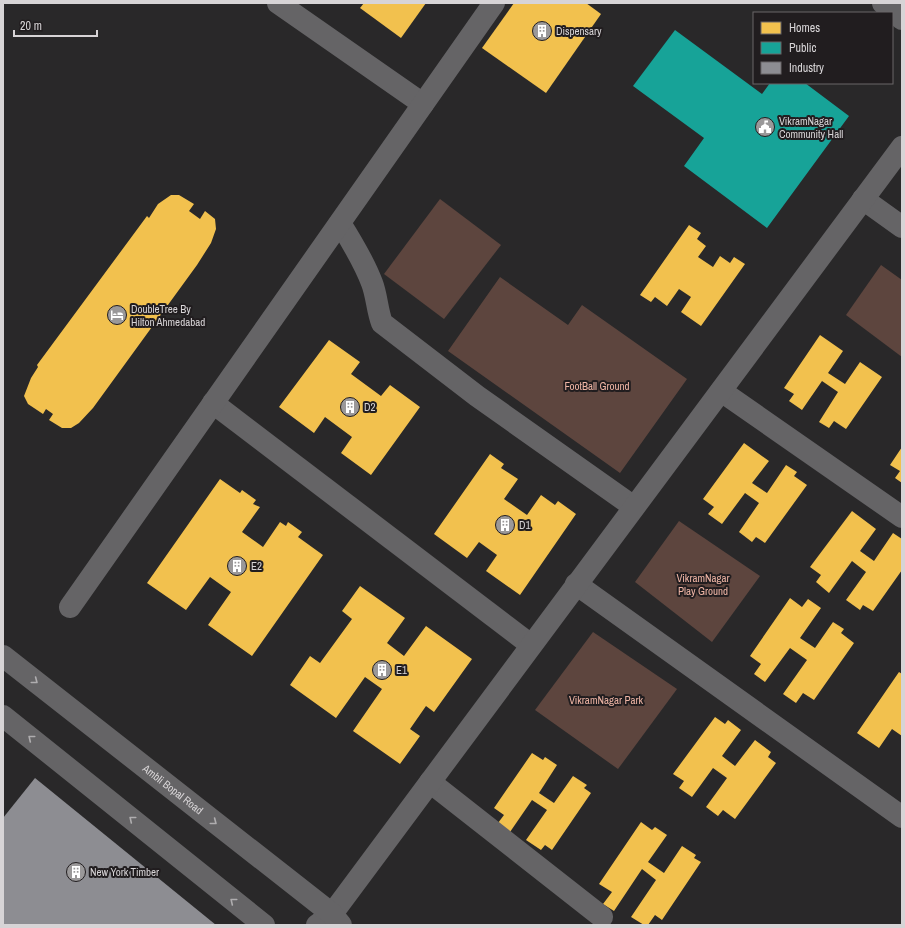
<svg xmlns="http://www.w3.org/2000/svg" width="905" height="928" viewBox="0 0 905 928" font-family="'Archivo Narrow',sans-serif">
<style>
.green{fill:#5d453e}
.homes{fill:#f2c14e}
.public{fill:#17a398}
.industry{fill:#8d8d92}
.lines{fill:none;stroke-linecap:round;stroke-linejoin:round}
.minor{stroke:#656466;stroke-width:22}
.tertiary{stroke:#656466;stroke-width:22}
.oneway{stroke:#afadaf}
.labels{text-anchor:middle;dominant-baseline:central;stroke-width:4;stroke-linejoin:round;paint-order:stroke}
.poi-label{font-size:11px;fill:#d7d4d6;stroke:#211d1f;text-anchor:start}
.park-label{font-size:11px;fill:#efb5a5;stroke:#211d1f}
.street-label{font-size:11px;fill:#d7d4d6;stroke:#211d1f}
</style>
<rect width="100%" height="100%" fill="#292829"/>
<g class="green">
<path d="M440,199L501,245L444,319L384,274Z"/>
<path d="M881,265L902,280V357L846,315Z"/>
<path d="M500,277L568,325L582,305L687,379L620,473L448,351Z"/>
<path d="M679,521L760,576L712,642L635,582Z"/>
<path d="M593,632L677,689L618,769L535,710Z"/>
</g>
<g class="homes">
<path d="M364,3H426L401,38L360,8Z"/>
<path d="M514,3H586L601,14L546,93L482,48Z"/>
<path d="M171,195H179L194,204L189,211L200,219L205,211L215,219L216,229L211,243L197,265L93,408L79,423L71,428H62L49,420L53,414L46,409L43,414L28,404L24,396L31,378L38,367L37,365L147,216L149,218L158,204Z"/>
<path d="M689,225L701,233L697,239L706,246L698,257L713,267L720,256L730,263L734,257L745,264L701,326L681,312L691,297L679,289L667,306L655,297L651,302L640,295Z"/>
<path d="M820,335L843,351L828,373L845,384L860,362L882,377L846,429L834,421L829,428L819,422L838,392L822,381L802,410L789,401L794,394L784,388Z"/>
<path d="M329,340L360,362L351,374L381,396L390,385L420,407L371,475L341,453L352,437L325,417L314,433L279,407Z"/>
<path d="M744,443L769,461L752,483L767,493L786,465L797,472L794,476L807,485L765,543L756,537L752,542L739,532L759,503L745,493L722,524L708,514L714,507L703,499Z"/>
<path d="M902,447V483L895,478L900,471L890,465Z"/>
<path d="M490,454L504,464L501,468L518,479L504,499L527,515L541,495L555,505L558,501L576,514L520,595L486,571L497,555L479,542L467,558L434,534Z"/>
<path d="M220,479L240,493L242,490L256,500L253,504L260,507L242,532L263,547L280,522L286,526L288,522L302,532L298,537L323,555L252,656L208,625L231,592L210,577L186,610L147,583Z"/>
<path d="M852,511L876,529L860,551L874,561L893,533L902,539V570L873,611L863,605L860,610L846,600L866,572L852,561L829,593L816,582L821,575L810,567Z"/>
<path d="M360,586L405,618L387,643L404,656L426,626L472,659L434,712L426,706L410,729L420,736L400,764L353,731L382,689L365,677L336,718L290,685L310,656L320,663L352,619L342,611Z"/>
<path d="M790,598L802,607L808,599L821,608L800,638L815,648L833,622L844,629L841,633L854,643L814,700L803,693L796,703L783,694L807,660L790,648L765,682L754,674L761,664L750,656Z"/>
<path d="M899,672L902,674V736L892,729L879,748L857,733Z"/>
<path d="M715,717L725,724L728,720L741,730L722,756L735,766L755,740L771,752L768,757L776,763L735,819L723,810L718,816L706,807L727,778L713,768L692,797L679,788L684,781L673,774Z"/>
<path d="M532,753L543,760L545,757L557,765L539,793L554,803L573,776L587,785L584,788L591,793L552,850L545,845L541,850L526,840L547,810L532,800L510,832L498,823L504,815L494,808Z"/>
<path d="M641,822L652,830L655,827L667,835L648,862L664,873L682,846L696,855L694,858L701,862L662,920L655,915L648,925H644L631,917L656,880L642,869L614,911L603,904L612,892L599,884Z"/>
</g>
<path class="public" d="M675,30L762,94L770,83H805L849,116L767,228L684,166L704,138L633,86Z"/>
<path class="industry" d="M35,778L216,925H3V818Z"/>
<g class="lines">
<g class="minor">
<path d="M278,3L423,104"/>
<path d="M883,3L902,19"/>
<path d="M863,199L902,227"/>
<path d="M340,223C352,242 364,262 372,283C377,296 377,310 382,323L477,396L634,507"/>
<path d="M721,391L902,517"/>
<path d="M213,403L531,645"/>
<path d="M576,584L902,817"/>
<path d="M70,607L494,3"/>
<path d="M430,782L602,917"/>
<path d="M317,925L332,914L902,147"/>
</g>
<g class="tertiary">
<path id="s1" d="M3,656L332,914L341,925"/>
<path d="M3,716L264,925"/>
</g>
</g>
<defs><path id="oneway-chevron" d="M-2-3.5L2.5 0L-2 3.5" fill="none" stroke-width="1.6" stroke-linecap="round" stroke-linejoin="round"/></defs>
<g class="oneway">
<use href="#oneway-chevron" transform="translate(35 681) rotate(38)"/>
<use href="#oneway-chevron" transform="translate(31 738) rotate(-141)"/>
<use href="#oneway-chevron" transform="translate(132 819) rotate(-141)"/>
<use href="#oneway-chevron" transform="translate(214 822) rotate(38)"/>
<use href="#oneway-chevron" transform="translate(233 901) rotate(-141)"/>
</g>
<defs>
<g id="building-disc" transform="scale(1)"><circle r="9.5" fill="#9a9899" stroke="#211d1f"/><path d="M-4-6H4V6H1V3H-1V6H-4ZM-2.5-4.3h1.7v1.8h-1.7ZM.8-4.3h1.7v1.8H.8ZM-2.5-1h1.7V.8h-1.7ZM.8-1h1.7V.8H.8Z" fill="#fff"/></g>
<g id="civic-disc" transform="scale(1)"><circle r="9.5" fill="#9a9899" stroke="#211d1f"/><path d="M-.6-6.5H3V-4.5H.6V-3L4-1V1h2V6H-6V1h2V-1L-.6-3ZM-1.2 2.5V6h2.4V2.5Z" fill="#fff"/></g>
<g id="hotel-disc" transform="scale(1)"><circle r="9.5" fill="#9a9899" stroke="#211d1f"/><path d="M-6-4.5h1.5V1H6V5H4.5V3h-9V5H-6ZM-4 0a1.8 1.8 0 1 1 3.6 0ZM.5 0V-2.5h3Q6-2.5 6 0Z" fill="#fff"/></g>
</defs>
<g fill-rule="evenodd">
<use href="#building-disc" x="542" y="31"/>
<use href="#civic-disc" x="765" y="127"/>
<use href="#hotel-disc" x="117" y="315"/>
<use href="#building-disc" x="350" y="407"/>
<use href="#building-disc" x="505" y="525"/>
<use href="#building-disc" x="237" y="566"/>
<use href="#building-disc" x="382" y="670"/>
<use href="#building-disc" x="76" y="872"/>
</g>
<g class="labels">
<g class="poi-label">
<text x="556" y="31">Dispensary</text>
<text x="779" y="121">VikramNagar<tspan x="779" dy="13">Community Hall</tspan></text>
<text x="131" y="309">DoubleTree By<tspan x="131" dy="13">Hilton Ahmedabad</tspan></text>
<text x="364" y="407">D2</text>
<text x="519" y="525">D1</text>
<text x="251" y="566">E2</text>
<text x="396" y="670">E1</text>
<text x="90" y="872">New York Timber</text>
</g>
<g class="park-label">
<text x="597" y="386">FootBall Ground</text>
<text x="703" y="578">VikramNagar<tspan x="703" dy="13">Play Ground</tspan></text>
<text x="606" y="700">VikramNagar Park</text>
</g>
<g class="street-label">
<text stroke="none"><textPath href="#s1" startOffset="216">Ambli Bopal Road</textPath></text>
</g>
</g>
<rect width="905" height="928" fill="none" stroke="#d7d4d6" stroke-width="8"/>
<rect x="753" y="12" width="140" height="72" fill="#211d1f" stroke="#6a6668"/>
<rect x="761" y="22" width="20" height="12" fill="#f2c14e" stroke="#6a6668"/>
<text x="789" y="32" font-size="12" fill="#d7d4d6">Homes</text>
<rect x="761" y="42" width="20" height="12" fill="#17a398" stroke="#6a6668"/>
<text x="789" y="52" font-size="12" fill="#d7d4d6">Public</text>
<rect x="761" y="62" width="20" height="12" fill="#8d8d92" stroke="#6a6668"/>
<text x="789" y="72" font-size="12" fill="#d7d4d6">Industry</text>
<path d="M14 30v6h83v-6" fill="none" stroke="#d7d4d6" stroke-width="2"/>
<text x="20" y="30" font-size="12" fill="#d7d4d6" stroke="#211d1f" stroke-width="3" paint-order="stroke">20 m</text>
</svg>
